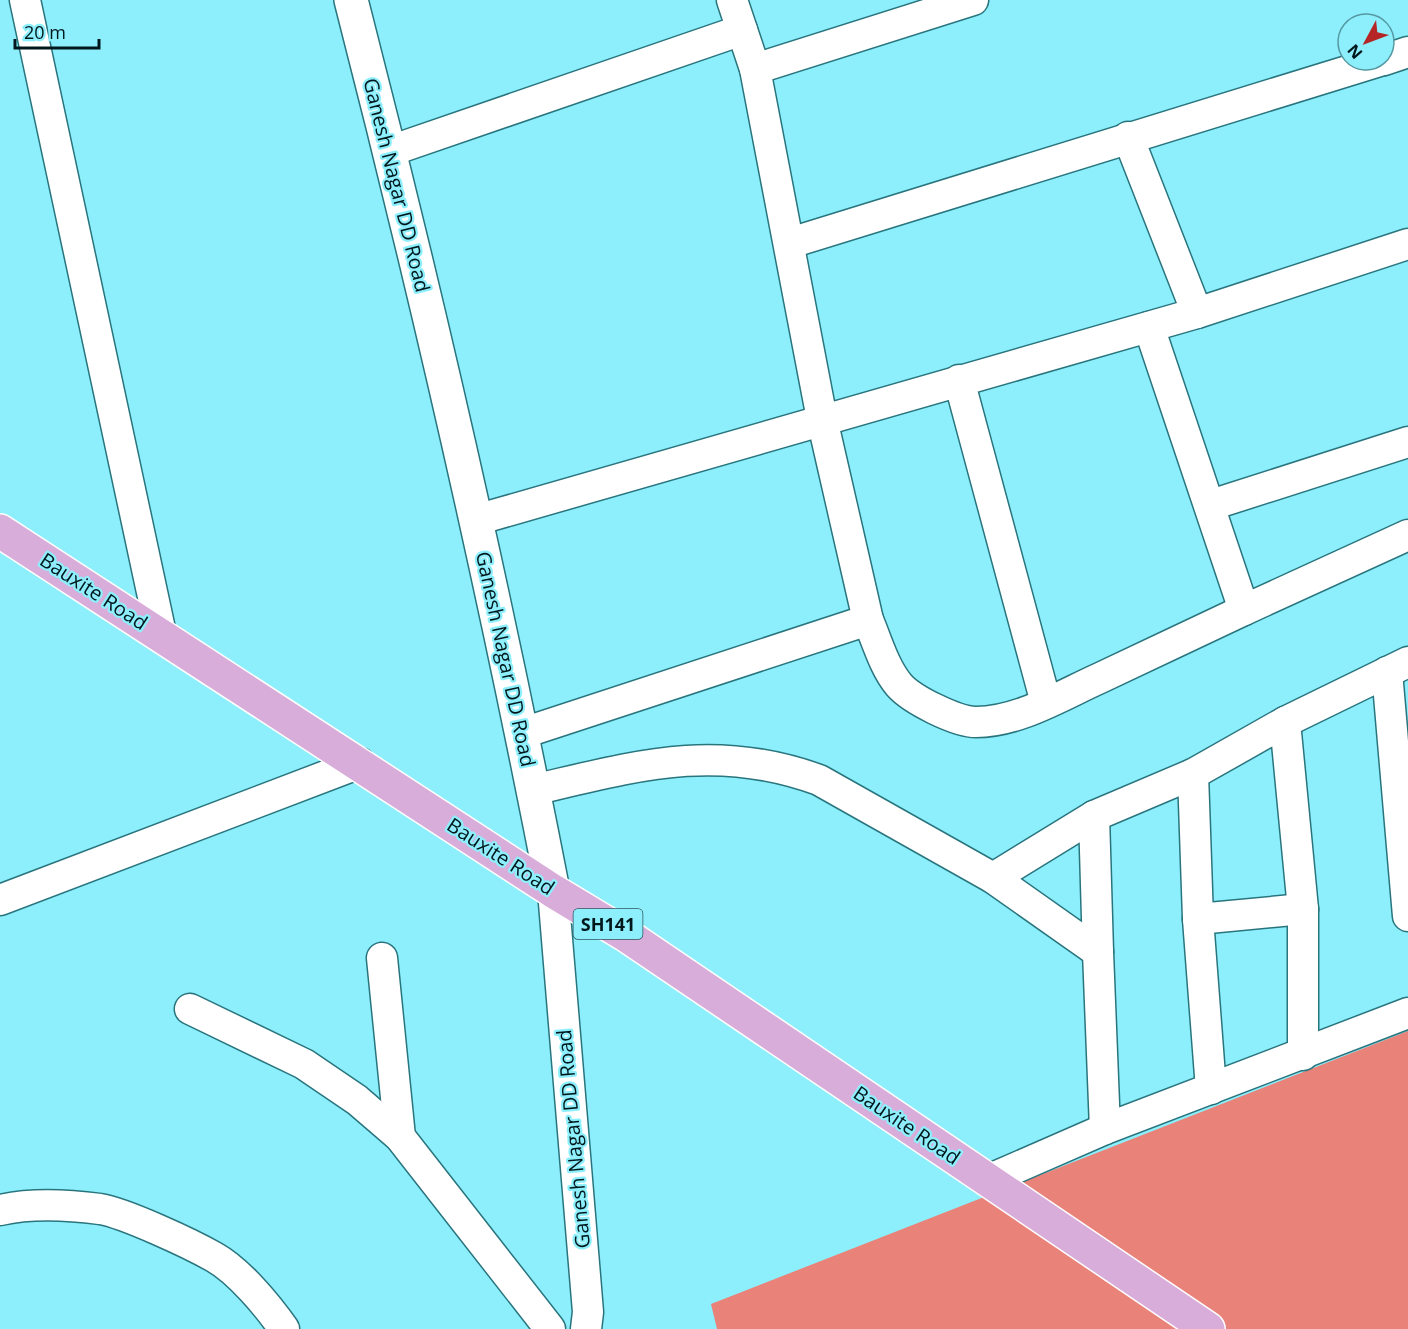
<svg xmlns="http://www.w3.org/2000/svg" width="1408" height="1329" viewBox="0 0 1408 1329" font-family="'Open Sans',sans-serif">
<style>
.forest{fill:#e98279}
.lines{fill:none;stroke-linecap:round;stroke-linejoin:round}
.minor-casing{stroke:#29757e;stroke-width:33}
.tertiary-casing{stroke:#29757e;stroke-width:36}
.primary-casing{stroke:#fff;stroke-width:36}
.minor{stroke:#fff;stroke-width:30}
.tertiary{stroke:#fff;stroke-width:33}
.primary{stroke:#d9adda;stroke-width:33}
.labels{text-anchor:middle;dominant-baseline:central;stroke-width:4.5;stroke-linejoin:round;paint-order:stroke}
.shield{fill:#8eeffc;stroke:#2b585f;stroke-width:1.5}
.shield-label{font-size:18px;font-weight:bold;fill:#00181c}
.street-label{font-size:20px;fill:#00181c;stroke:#8eeffc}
</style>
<rect width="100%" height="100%" fill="#8eeffc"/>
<path class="forest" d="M1408,1031V1329H717L711,1304Z"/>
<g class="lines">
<g class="minor-casing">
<g id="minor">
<path d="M25,0L161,634"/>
<path d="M1384,60L1408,52"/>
<path d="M755,69L973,0"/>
<path d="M1128,137L1197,313"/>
<path d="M390,151L742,30"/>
<path d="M790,243L1383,60"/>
<path d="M1149,327L1244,610L1408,535"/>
<path d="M959,380L1046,703"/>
<path d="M1211,505L1408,442"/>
<path d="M476,520L1197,313L1408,244"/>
<path d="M868,620C877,641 884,667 899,685C912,700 957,722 976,722C1019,722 1062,695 1100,678C1148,655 1196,633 1244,610"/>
<path d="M1387,672L1408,916"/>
<path d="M1285,722L1303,909V1055"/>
<path d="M523,733L868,620L822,419L755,69L732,0"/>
<path d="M1193,774L1198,919L1211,1089"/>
<path d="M533,790C636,766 715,742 819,780L993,878L1098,952L1094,816"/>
<path d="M993,878L1094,816L1193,774L1285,722L1408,662"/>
<path d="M553,891L588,1312L586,1329"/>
<path d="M0,900L360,763"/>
<path d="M1198,919L1303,909"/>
<path d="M1098,952L1105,1129"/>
<path d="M382,958L400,1137"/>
<path d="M190,1009L304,1064L357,1100L400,1137L550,1329"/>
<path d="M988,1180L1105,1129L1408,1013"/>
<path d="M0,1210C31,1203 69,1205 100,1209C125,1213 191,1244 214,1257C239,1271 268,1306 284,1329"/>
</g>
</g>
<g class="tertiary-casing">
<path id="tertiary" d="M351,0C427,295 495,592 553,891"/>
</g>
<g class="primary-casing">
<path id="primary" d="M0,531L553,891L626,935L1208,1329"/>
</g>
<use href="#minor" class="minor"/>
<use href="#tertiary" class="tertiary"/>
<use href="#primary" class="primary"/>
</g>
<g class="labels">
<rect class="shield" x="573.5" y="909" width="69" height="30" rx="4.5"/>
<g class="shield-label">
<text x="608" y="924">SH141</text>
</g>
<g class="street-label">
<text transform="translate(397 185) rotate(76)">Ganesh Nagar DD Road</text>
<text transform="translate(94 591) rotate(33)">Bauxite Road</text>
<text transform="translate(506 659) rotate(78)">Ganesh Nagar DD Road</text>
<text transform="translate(501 856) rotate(33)">Bauxite Road</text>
<text transform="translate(907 1125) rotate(34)">Bauxite Road</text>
<text transform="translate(573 1139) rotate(-95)">Ganesh Nagar DD Road</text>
</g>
</g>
<g transform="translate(1366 42) rotate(229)"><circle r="28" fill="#8eeffc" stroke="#5599a2" stroke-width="1.5"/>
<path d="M0-4.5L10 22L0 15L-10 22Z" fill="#b52525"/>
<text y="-9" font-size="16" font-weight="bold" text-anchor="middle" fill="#00181c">N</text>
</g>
<path d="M15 39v9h84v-9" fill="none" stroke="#00181c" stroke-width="3"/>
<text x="24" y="39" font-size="18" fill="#00181c" stroke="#8eeffc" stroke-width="4.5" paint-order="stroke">20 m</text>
</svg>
